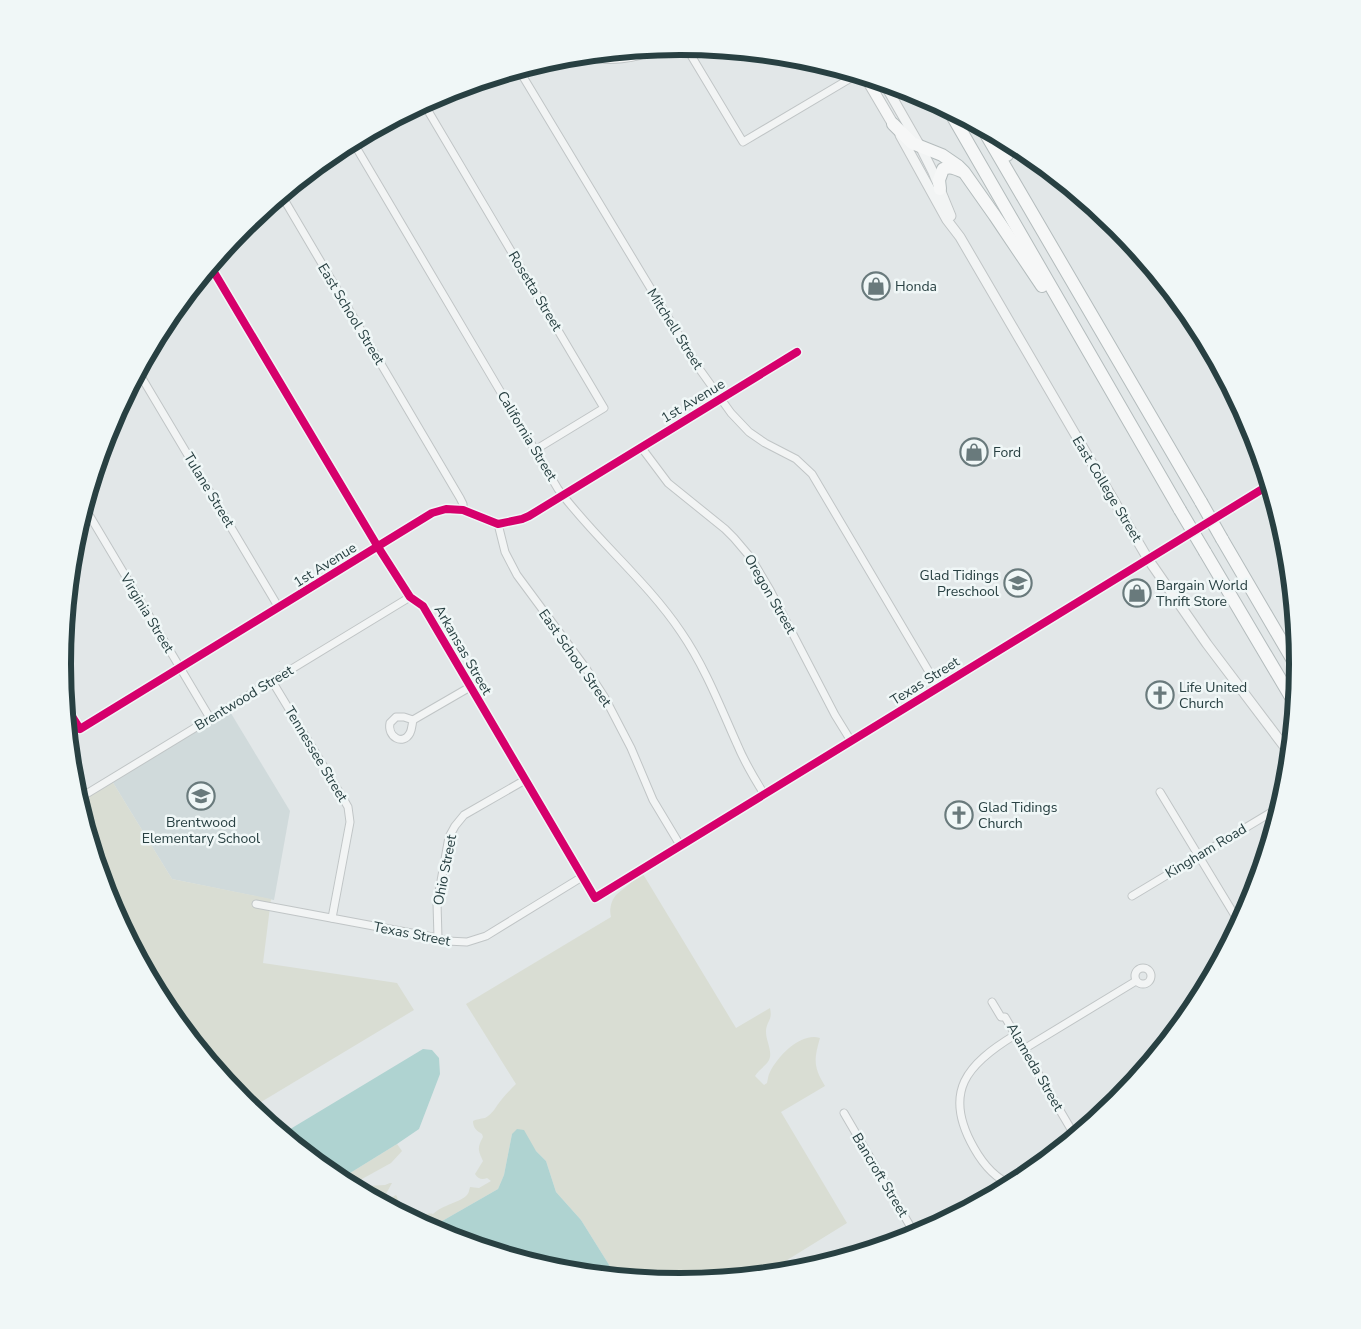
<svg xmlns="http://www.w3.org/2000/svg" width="1361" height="1329" viewBox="0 0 1361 1329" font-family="'Nunito Sans',sans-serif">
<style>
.built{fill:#d0dadb}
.green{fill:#d9ddd3}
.water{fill:#afd3d1}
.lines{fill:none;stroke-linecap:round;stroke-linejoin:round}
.minor-casing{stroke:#c0c5c6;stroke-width:9}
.tertiary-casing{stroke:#c0c5c6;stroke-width:11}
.secondary-casing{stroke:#c0c5c6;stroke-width:12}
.motorway-casing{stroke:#b4bcbd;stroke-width:14}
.minor{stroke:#f2f4f4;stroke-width:7}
.tertiary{stroke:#f2f4f4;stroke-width:9}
.secondary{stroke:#f6f7f7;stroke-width:10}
.motorway{stroke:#f6f7f7;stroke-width:12}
.motorway-bridge-casing{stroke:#b4bcbd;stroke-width:14;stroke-linecap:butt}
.motorway-bridge{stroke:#f6f7f7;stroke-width:12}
.cycleway-casing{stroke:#f0f7f7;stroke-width:11}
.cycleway{stroke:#d6006c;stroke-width:8}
.labels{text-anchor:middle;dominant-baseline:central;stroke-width:5;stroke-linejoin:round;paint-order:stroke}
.poi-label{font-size:14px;fill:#284042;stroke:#f0f7f7;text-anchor:start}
.street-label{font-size:14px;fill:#284042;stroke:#f0f7f7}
.rim{fill:none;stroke:#284042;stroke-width:6}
</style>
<rect width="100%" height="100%" fill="#e2e7e8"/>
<path class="built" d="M229,710L290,811L274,900L172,879L112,781Z"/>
<g class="green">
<path d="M112,781L172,879L271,899L263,963L397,983L414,1010L251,1108L243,1101L166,1008L109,901L79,801Z"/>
<path d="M643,874L736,1028L770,1008C773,1021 766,1021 766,1032C766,1041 773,1052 769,1060C766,1066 759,1069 755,1076L764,1085L767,1083C768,1079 768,1075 770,1072C778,1056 801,1032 820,1038C814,1059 813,1067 825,1086L781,1112L847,1223L763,1275L680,1283L616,1276L581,1220L556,1192L546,1161L536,1151L512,1134L504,1175L498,1189L430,1228L415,1220C421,1217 426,1212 433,1214C442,1205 461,1202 467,1195C469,1193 469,1190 470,1187L479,1188L491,1181L487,1178C482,1180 478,1179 475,1174L483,1161C478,1150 477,1148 483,1137L482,1134C477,1131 473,1128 473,1121C477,1119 480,1119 485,1118C493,1114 496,1106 502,1099C506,1094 511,1089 516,1084L466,1004L611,917C609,910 611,900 617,894C620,891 624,889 627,886C633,881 636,877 643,874Z"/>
<path d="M397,1144L402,1151L391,1163L362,1179L355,1188L341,1180L342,1178Z"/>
<path d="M390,1183H392L387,1192L385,1200H387L396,1195C401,1204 394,1207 407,1210L408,1214L407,1216L361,1191L367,1186L385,1185Z"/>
</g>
<g class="water">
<path d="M423,1049L432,1050L439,1058L440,1074L419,1129L397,1144L342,1178L341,1180L282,1134Z"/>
<path d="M517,1129L524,1130L536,1151L546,1161L556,1192L581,1220L616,1276L560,1271L444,1236L430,1228L498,1189L504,1175L512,1134Z"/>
</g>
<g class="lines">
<g class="minor-casing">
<g id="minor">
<path d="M686,47L743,142L856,75"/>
<path d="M519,70L698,367L731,413L749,432L765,443L796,459L812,474L938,687"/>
<path d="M424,104L604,408L535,450"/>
<path d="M353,142L558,489C595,539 646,580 681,632C705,667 720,706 737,744C744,761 754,778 764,794"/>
<path d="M282,196L460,498L463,504V510"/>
<path d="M211,267L378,547L410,597L423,606L595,898L1269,485"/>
<path d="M139,373L279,608"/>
<path d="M641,447L668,483L725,529L734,538L751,558L770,590L835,715L851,741"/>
<path d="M85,508L210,718"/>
<path d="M498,524L505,552L517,575L585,667L605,698L631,748L653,800L680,845"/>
<path d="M272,681L344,800L348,807L350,822L332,918"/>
<path d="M66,707L80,729L432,513L446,509L463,510L498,524L522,519L529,516L797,352"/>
<path d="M396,717H404L413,720C412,724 412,729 410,733C403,746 387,737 390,723Z"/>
<path d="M413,720L470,687"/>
<path d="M1160,792L1240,924"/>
<path d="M78,799L410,597"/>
<path d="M1132,896L1280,807"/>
<path d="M256,904L438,938L447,941L467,942L486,936L582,877"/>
<path d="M438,938L437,903L449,837L455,826L464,815L525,780"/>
<circle cx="1143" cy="976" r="8"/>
<path d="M992,1002L1001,1017H1005L1075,1136"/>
<path d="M1024,1049L1136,981"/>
<path d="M844,1113L916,1236"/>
<path d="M1012,1185C994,1178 983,1164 974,1148C942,1092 967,1064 1015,1035"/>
</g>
</g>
<g class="tertiary-casing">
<g id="tertiary">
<path d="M884,83L920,146L933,172L951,216"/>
<path d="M900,135L947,220L960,237L1148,559L1207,644L1290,754"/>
</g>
</g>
<g class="secondary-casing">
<g id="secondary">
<path d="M589,55C607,61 637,57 653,49"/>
<path d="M866,78L893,124"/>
</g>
</g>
<g class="motorway-casing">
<g id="motorway">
<path d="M949,110L1180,510"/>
<path d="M893,124L912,143L942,155L958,166L964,172L995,216L1042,286"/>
<path d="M983,129L1201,502"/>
<path d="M998,137L1007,155"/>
<path d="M940,189L939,180L943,169C950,166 955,168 961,171"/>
<path d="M1222,539L1298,669"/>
<path d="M1205,552L1295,704"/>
</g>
</g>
<use href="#minor" class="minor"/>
<use href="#tertiary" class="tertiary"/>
<use href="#secondary" class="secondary"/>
<use href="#motorway" class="motorway"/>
<g class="motorway-bridge-casing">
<g id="motorway-bridge">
<path d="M1201,502L1222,539"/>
<path d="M1180,510L1205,552"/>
</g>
</g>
<use href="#motorway-bridge" class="motorway-bridge"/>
<g class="cycleway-casing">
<g id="cycleway">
<path d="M211,267L378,547L410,597L423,606L595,898L1269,485"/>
<path d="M66,707L80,729L432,513L446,509L463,510L498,524L522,519L529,516L797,352"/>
</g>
</g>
<use href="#cycleway" class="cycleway"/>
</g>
<defs>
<g id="shop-ring" transform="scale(1.4375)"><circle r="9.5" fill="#f0f7f7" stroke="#697a7c" stroke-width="1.5"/><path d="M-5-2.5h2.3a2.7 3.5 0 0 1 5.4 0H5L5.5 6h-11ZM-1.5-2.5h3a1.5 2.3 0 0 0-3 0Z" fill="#697a7c"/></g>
<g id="school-ring" transform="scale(1.4375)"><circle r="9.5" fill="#f0f7f7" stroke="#697a7c" stroke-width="1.5"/><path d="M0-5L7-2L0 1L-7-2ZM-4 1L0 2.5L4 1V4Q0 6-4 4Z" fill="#697a7c"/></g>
<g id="church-ring" transform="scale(1.4375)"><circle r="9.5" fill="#f0f7f7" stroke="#697a7c" stroke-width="1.5"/><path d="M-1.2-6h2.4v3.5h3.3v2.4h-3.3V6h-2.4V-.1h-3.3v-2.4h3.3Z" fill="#697a7c"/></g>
</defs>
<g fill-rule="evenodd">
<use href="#shop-ring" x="876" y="286"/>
<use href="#shop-ring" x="974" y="452"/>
<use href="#school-ring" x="1018" y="583"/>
<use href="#shop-ring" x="1137" y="593"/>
<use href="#church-ring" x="1160" y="695"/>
<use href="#school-ring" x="201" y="796"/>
<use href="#church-ring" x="959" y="815"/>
</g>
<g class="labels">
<g class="poi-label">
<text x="895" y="286">Honda</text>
<text x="993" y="452">Ford</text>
<text x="999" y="575" text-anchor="end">Glad Tidings<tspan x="999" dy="16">Preschool</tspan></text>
<text x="1156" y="585">Bargain World<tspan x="1156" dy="16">Thrift Store</tspan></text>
<text x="1179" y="687">Life United<tspan x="1179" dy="16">Church</tspan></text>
<text x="978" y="807">Glad Tidings<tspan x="978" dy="16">Church</tspan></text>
<text x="201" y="822" text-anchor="middle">Brentwood<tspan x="201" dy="16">Elementary School</tspan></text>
</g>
<g class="street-label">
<text transform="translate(535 291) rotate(59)">Rosetta Street</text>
<text transform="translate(351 314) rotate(59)">East School Street</text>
<text transform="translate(675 329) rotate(58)">Mitchell Street</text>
<text transform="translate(693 401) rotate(-31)">1st Avenue</text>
<text transform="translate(527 436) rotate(59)">California Street</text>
<text transform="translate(1107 489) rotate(59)">East College Street</text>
<text transform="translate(209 490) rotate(59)">Tulane Street</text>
<text transform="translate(325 565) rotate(-32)">1st Avenue</text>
<text transform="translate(770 594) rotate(60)">Oregon Street</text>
<text transform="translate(147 613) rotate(59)">Virginia Street</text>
<text transform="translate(463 650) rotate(60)">Arkansas Street</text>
<text transform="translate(575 658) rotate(55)">East School Street</text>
<text transform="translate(925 681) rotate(-32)">Texas Street</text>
<text transform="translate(244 698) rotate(-31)">Brentwood Street</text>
<text transform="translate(316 754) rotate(59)">Tennessee Street</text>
<text transform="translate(1206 851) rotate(-31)">Kingham Road</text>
<text transform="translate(445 870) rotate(-79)">Ohio Street</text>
<text transform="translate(412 934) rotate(11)">Texas Street</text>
<text transform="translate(1035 1067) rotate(60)">Alameda Street</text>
<text transform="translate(880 1175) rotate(59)">Bancroft Street</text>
</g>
</g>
<path d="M0 0H1361V1329H0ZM71 664a609 609 0 1 1 1218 0a609 609 0 1 1-1218 0Z" fill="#f0f7f7" fill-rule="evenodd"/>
<path class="rim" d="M71 664a609 609 0 1 1 1218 0a609 609 0 1 1-1218 0Z"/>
</svg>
